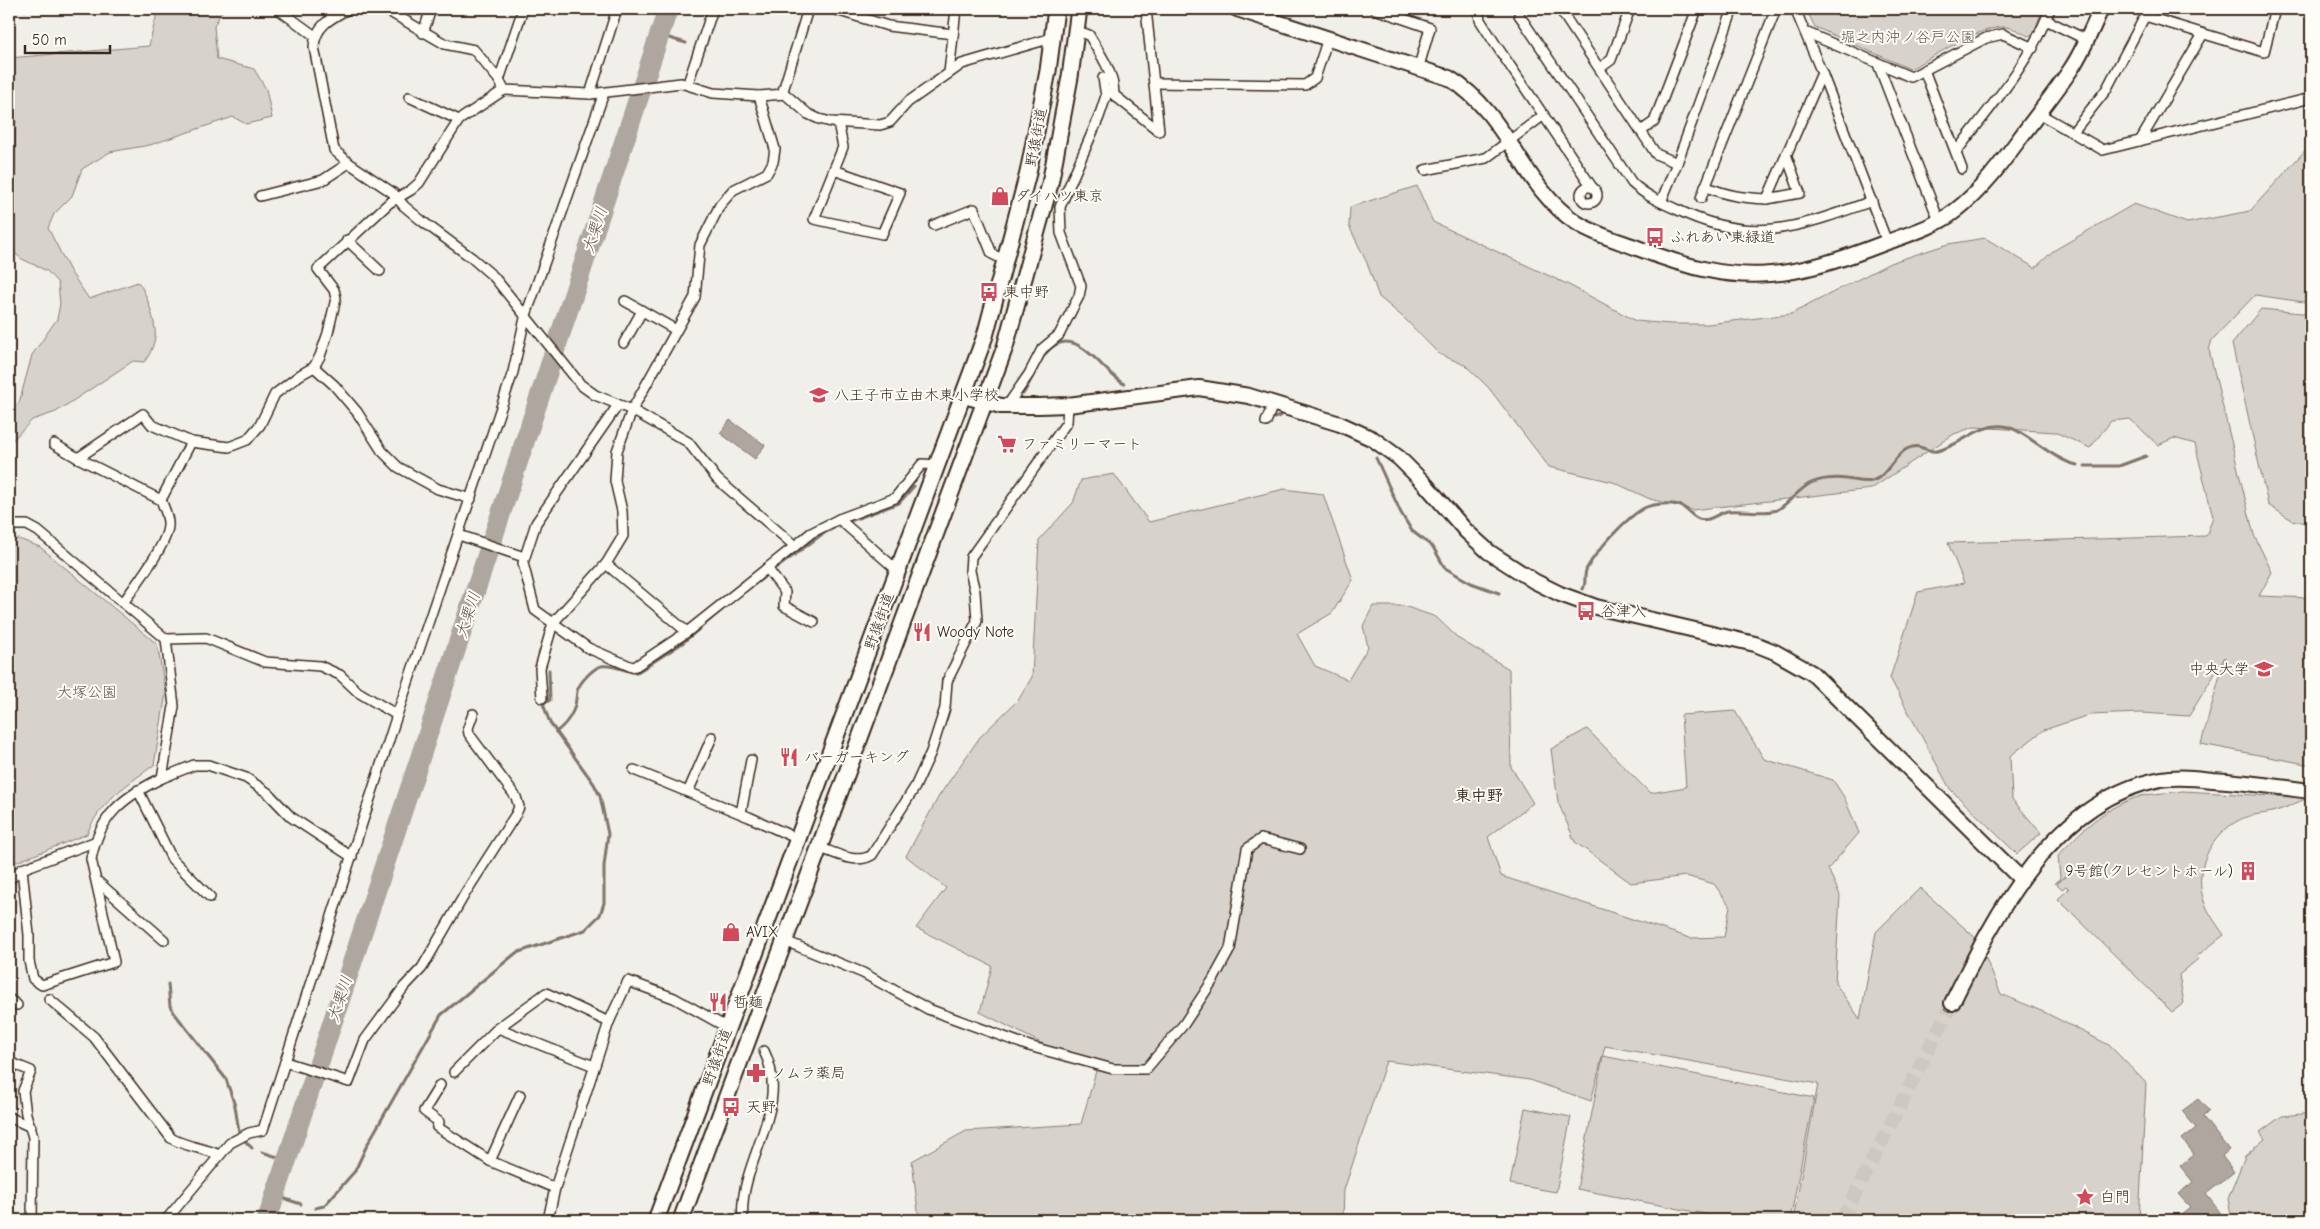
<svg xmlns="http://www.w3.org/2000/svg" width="2320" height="1229" viewBox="0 0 2320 1229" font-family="'Comic Neue','Klee One',sans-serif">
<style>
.green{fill:#d7d2cc;stroke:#897e75}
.water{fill:#aea69f;stroke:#80746b}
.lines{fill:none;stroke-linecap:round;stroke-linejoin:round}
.stream{stroke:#80746b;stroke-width:3}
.river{stroke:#aea69f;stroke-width:20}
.secondary-tunnel{stroke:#cdc8c1;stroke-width:14;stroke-dasharray:14 7;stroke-linecap:butt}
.street-casing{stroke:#3b2a1e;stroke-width:12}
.secondary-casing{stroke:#3b2a1e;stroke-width:18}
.primary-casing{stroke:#3b2a1e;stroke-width:19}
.street{stroke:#fdfcf7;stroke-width:9}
.secondary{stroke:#fdfcf7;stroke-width:14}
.primary{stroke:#fdfcf7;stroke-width:15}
.labels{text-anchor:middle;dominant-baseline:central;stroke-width:4;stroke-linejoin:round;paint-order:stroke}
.park-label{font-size:15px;fill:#62544a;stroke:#fdfcf7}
.street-label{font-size:15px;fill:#3b2a1e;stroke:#fdfcf7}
.poi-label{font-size:15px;fill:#3b2a1e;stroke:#fdfcf7;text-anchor:start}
.water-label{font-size:16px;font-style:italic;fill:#63554b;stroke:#fdfcf7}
.neighbourhood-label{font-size:16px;font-weight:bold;fill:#3b2a1e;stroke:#fdfcf7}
</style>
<rect width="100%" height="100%" fill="#f1efea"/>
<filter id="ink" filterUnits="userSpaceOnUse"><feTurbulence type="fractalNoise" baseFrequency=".02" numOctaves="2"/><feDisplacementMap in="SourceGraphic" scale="10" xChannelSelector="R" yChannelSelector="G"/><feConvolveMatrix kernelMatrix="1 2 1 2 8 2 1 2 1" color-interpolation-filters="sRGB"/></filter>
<g filter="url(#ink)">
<g class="green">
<path d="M158,9H223L214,26L217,59L254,69L266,89L272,118L246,124L233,117L150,145L110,152L82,169L72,196L54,214L48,228L70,271L89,299L138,282C146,290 157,326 155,337C154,345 149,357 144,362L133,361L56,412L32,420L9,444V408L19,403L32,355L57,319L60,304L58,283L47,271L22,259L9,249V221L15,181L16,95L9,88V58L149,46Z"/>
<path d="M1806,9H2043L2033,34L2028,36C2021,32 2014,28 2006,27C1982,25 1933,57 1910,69L1815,27Z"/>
<path d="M2311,144V303L2255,295L2212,340L2209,350L2254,535L2272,572L2259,596L2311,598V765L2201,744L2225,657L2189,716L2142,713L2089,715L2044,730L2010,756L2012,799L2041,833L2017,854L1950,789L1890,678L1918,592L1964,583L1948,543L2206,536L2213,517L2195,444L2174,438L2158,445L2130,419L2111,421L2090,448L2055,432L1974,427L1954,434L1871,489L1692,510L1650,499L1613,482L1549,467L1488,387L1465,365L1439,354L1404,318L1379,297L1367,263L1349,226L1350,207L1417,186L1433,222L1569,285L1636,321L1671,324H1708L1791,314L1890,263L1948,244L1985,238L2035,268L2053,251L2134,204L2187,223L2250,211Z"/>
<path d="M2261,309L2311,314V524L2292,520L2268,505L2232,344Z"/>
<path d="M1114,474L1149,522L1284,489L1323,494L1353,580L1332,613L1297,634L1315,666L1348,680L1368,647L1363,626L1373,606H1404L1436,617L1459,639L1509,669L1511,767L1533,803L1488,837L1501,876L1690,938L1724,937L1730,906L1714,884L1686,876L1631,883L1575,842L1558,802L1551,749L1587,729L1650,793L1686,787L1681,715L1735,711L1764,759L1833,780L1844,797L1859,833L1828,869L1840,895L1835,983L1860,1019L1876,932L1920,888L1978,940L2001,994L2046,1013L2109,1045L2146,1083L2139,1220H1793L1818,1084L1605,1046L1591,1101L1530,1080L1386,1061L1344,1190L1343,1220H919L912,1161L966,1131L1081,1124L1096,1071L980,1012L992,966L916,928L946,888L906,856L939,796L980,737L1019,699L1032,677L1039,540L1073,503L1081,480Z"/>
<path d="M19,539L40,547L157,644L166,693L154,765C127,785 100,801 87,834L9,865V540Z"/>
<path d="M2183,791L2308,798C2297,802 2285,809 2272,812C2264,814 2255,814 2246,817C2215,829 2193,865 2203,898C2207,912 2216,923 2224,935L2197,956L2198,959L2179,975L2184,1003L2172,1012L2058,899L2069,889L2066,886L2062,889L2057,884L2068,874L2055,884L2060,878L2058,856C2081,830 2106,806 2141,796C2154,793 2170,793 2183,791Z"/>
<path d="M1603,1056L1814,1098L1790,1220H1736L1577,1189Z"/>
<path d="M1525,1108L1571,1117L1556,1192L1510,1184Z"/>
<path d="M2311,1113V1220H2232L2228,1199L2245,1156L2265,1139L2260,1132L2282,1116Z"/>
</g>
<g class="water">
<path d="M730,420L765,445L755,459L720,433Z"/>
<path d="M2198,1099L2209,1111L2203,1117L2229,1150L2222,1156L2234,1172L2206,1194L2226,1220H2177L2176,1218L2190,1207L2178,1194L2193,1182L2180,1166L2194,1154L2182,1139L2196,1128L2182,1111Z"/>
</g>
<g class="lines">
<g class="stream">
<path d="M659,35L686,43"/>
<path d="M1023,394C1031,382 1038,362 1046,353C1074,320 1100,370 1124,384"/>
<path d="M1269,417L1274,418L1280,416"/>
<path d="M1376,458L1401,513L1412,531L1433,547L1445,568L1471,583L1499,593"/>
<path d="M2085,466H2119L2146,456"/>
<path d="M850,521L899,503L914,486"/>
<path d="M778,567L821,535L834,528"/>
<path d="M1583,589C1587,582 1583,575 1587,568C1597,550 1626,518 1644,508C1652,504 1673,502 1681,506C1688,509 1692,517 1699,519C1711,522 1717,513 1728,511C1744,509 1761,515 1777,510C1784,507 1799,490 1809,484C1819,479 1835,477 1846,479C1855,480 1863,483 1872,481C1886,477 1893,458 1905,450C1922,441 1926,453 1937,451C1960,446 1979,423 2004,426C2024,429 2052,460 2077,465"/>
<path d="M743,593L763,578"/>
<path d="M556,732C564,726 569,720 573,711C576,705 576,698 577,691C580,682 592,669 601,666C612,664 626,671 636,673L681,644L723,609"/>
<path d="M168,984L170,1006L175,1014L226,1079L235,1106L239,1132"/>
<path d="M246,1142L252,1148"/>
<path d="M262,1152L287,1160"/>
<path d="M276,1196L301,1204"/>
<path d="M315,1208L324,1206L355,1171L367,1145L441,1015L516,953L585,930L600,915L604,903V866L608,834L600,796L594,784L550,723L543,704L550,700L549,670"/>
</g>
<path class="river" d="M267,1220L668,9"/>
<path class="secondary-tunnel" d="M1842,1220L1952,1003"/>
<g class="street-casing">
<g id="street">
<path d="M278,9L315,36"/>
<path d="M325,9L335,16"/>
<path d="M348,9C331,18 315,26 314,47L334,150L349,163L393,193L404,206L422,221L472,258L494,277L581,385L595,395L632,410L688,442L717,479L795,546L811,533L839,519L898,571"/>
<path d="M385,9L445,44L474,50L499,80L504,90L590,94L681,83L713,93L759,96L785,94L808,114L819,119L831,122L880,125L890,122L908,102L962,64L1052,38"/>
<path d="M833,9L888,26L953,34"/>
<path d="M1375,9L1430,28L1419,66"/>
<path d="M1478,9L1480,20L1494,42L1592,187"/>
<path d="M1520,9L1519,15L1524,22L1632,183C1646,196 1662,203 1678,210C1752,246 1800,227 1872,201"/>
<path d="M1565,9L1563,14L1656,154L1677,163"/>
<path d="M1795,9L1822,73L1887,242"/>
<path d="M2046,20L2087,40"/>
<path d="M1077,31L1089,35C1100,54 1114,72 1114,95L1159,131L1146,9"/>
<path d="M1805,32L1911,77L1986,38L2003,34L2033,48"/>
<path d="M423,33L431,9"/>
<path d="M1878,64L1939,221"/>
<path d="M1600,68L1611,60L1630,9"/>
<path d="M1924,70L1962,169"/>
<path d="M949,73L956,9"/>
<path d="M499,80L523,9"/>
<path d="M688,83L713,9"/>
<path d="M1154,83L1305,85L1315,78L1328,38"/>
<path d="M590,94L617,9"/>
<path d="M782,94L808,9"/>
<path d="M409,97L459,120"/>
<path d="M2038,113L2103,150L2311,98"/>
<path d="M1641,131L1654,122L1697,9"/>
<path d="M2073,132L2106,90L2145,16L2264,52L2275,9"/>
<path d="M2140,141L2203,34"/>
<path d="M1956,152C1991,106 2030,63 2050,9"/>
<path d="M834,170L900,193L882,234L814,219L843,147L838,123"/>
<path d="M1425,170L1486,158L1544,115"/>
<path d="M1705,186C1726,196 1745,198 1767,199L1822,73"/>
<circle cx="1589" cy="195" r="8"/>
<path d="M260,196L323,180L349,163"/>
<path d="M1701,198L1776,9"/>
<path d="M1767,199L1800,193L1786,154"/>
<path d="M1661,202L1677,163L1733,9"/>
<path d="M934,225L974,209L992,254L1006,261"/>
<path d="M347,240L380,271"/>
<path d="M625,301L676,330"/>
<path d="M624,343L642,311"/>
<path d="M314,367L334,385L357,412L382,451L398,467L438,489L471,499"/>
<path d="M618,405L536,523L523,563L535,610L588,648L632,667L636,666L687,632L795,546"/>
<path d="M1007,406L1029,374L1042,349L1059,335L1079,296L1081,286L1061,233L1060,207L1099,117L1106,96L1103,78"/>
<path d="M1266,422L1273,404"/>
<path d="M54,444L78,458L161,500C164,508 169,517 168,526C167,545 134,587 123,603"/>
<path d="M78,458L143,414L152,425L191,442L229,447L247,440L260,425L275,394L300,375L314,367L320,356L328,333L336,298L334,290L318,269L389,203L411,190L419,183L459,120L504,90"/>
<path d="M161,500L191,442"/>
<path d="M839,519L895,498L922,464L938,465"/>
<path d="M9,525H27L38,531L166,639L174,706L162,778C123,797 100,815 91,859L114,962L42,985L33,979L29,961V935L22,869"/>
<path d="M459,535L524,557"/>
<path d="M606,564L687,632"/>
<path d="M767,568L785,592L784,606L814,622"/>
<path d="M166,639L206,638L265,662L320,666L340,675L358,692L397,715"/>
<path d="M542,698L540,668L553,623L606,564L623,536L622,511L615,481L617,451L632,410L695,297L700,245L720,205L733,190L767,173L773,162L775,149L759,96"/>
<path d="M634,770L749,817L798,839"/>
<path d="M162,778L194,765H208L246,778L268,793L291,817L352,857"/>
<path d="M138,790L172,859L210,897"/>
<path d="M688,792L712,737"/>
<path d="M741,813L751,760"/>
<path d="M820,848C836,853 856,865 872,855L915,787L931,752L945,708L947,681L977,621L975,592L970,571L971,557L1067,422L1068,405"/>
<path d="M9,880L22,869L94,842"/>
<path d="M97,881L164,940"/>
<path d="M785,941L863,973L928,1009L1029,1046L1113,1069H1146L1184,1024L1213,980L1230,949L1247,849L1261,839L1300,849"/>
<path d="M9,999L17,1005"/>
<path d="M49,999L94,1037L171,1138C182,1146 205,1148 219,1155"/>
<path d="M498,1028L594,1066"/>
<path d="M9,1062L31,1071L23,1091L26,1114L33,1137L32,1220"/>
<path d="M285,1062L349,1082L365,1040L404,987L422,968L466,892L516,814L519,807L516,797L469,734L468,728L473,714"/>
<path d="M454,1072L498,1028L546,993L609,1022"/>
<path d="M440,1085L424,1111L439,1122L437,1127L490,1161L555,1188"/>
<path d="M9,1117L31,1127"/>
<path d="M490,1161L520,1095"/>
<path d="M166,1220L230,1143L249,1133L263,1130L397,715L513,372L525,318L604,93"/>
<path d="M548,1220L555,1188L609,1022L628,981L674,998L728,1028"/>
<path d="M743,1220C737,1163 793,1109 764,1051"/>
</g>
</g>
<g class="secondary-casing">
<g id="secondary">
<path d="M1237,9L1449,78C1510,115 1520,186 1577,223C1596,235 1619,241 1640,249C1737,287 1786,281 1882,244C1906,235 1935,227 1955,211C1981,191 2001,164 2020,138C2037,115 2055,93 2071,69C2083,51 2092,29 2101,9"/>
<path d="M964,396L1001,406H1039L1068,405L1199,388L1249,396L1340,424L1373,439L1399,458L1425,484L1466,531L1489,552L1534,581L1560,594L1596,607L1755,644L1775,652L1812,673L2021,879"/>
<path d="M1952,1003C1996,914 2052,800 2161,779C2178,776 2196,778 2213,780C2246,782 2279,787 2311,791"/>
</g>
</g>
<g class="primary-casing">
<g id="primary">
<path d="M656,1220L985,336L1028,173L1048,71L1056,9"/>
<path d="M681,1220L1005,347L1050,184L1070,77L1079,9"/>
</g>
</g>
<use href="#street" class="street"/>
<use href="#secondary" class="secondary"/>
<use href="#primary" class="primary"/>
</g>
</g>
<defs>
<g id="shop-bare" transform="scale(1.5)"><path d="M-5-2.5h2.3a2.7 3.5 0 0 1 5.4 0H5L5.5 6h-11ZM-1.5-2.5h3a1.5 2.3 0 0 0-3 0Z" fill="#d1495b" stroke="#fdfcf7" stroke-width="2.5" paint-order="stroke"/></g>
<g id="bus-bare" transform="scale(1.5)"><path d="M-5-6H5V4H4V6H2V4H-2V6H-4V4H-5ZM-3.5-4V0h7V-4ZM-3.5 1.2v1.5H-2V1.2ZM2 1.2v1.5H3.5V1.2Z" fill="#d1495b" stroke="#fdfcf7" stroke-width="2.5" paint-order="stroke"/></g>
<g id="school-bare" transform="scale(1.5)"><path d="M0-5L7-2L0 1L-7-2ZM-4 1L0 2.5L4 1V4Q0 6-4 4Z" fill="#d1495b" stroke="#fdfcf7" stroke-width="2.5" paint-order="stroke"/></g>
<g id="supermarket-bare" transform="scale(1.5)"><path d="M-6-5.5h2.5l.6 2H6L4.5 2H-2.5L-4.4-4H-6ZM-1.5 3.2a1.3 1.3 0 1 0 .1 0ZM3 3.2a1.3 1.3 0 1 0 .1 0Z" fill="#d1495b" stroke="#fdfcf7" stroke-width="2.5" paint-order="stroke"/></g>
<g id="restaurant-bare" transform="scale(1.5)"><path d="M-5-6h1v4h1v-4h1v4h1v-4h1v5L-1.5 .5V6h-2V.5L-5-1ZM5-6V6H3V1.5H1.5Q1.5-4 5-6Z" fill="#d1495b" stroke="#fdfcf7" stroke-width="2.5" paint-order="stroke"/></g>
<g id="university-bare" transform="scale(1.5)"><path d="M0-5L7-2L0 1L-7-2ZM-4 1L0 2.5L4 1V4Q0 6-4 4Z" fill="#d1495b" stroke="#fdfcf7" stroke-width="2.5" paint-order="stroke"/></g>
<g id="building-bare" transform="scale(1.5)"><path d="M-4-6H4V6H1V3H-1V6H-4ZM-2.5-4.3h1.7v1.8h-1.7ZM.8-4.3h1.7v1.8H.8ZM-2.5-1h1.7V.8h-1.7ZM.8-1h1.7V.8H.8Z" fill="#d1495b" stroke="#fdfcf7" stroke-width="2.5" paint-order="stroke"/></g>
<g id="pharmacy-bare" transform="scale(1.5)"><path d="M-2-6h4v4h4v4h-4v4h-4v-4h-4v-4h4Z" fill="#d1495b" stroke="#fdfcf7" stroke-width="2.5" paint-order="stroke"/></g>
<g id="sight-bare" transform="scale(1.5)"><path d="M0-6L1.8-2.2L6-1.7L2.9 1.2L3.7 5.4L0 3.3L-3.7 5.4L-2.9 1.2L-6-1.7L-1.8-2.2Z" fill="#d1495b" stroke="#fdfcf7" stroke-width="2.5" paint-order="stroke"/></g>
</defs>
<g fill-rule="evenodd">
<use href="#shop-bare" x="1000" y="196"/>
<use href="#bus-bare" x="1655" y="237"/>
<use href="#bus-bare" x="989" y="292"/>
<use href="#school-bare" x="819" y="395"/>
<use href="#supermarket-bare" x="1007" y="444"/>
<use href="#bus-bare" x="1586" y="611"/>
<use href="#restaurant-bare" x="922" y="632"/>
<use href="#university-bare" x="2264" y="669"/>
<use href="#restaurant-bare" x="789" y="757"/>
<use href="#building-bare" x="2248" y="871"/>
<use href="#shop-bare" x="731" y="932"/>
<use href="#restaurant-bare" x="718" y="1002"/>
<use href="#pharmacy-bare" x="756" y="1073"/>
<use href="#bus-bare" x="731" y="1107"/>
<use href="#sight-bare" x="2085" y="1197"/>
</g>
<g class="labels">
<g class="park-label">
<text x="1908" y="37">堀之内沖ノ谷戸公園</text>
<text x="87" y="692">大塚公園</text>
</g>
<g class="street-label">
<text transform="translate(1036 137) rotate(-79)">野猿街道</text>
<text transform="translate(879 621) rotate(-70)">野猿街道</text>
<text transform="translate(717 1057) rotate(-70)">野猿街道</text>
</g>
<g class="poi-label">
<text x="1015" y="196">ダイハツ東京</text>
<text x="1670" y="237">ふれあい東緑道</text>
<text x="1004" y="292">東中野</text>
<text x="834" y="395">八王子市立由木東小学校</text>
<text x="1022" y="444">ファミリーマート</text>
<text x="1601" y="611">谷津入</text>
<text x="937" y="632">Woody Note</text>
<text x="2249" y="669" text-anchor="end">中央大学</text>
<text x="804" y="757">バーガーキング</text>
<text x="2233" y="871" text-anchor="end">9号館(クレセントホール)</text>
<text x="746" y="932">AVIX</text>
<text x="733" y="1002">哲麺</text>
<text x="771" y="1073">ノムラ薬局</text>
<text x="746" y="1107">天野</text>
<text x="2100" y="1197">白門</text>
</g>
<g class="water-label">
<text transform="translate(595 230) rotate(-72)">大栗川</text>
<text transform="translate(468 615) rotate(-72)">大栗川</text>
<text transform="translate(340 999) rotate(-72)">大栗川</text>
</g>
<g class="neighbourhood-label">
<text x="1479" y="796">東中野</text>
</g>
</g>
<rect width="2320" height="1229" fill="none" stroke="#fdfcf7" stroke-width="30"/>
<rect x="15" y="15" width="2290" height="1199" fill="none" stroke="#3b2a1e" stroke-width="2" filter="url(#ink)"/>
<path d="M25 45v8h85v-8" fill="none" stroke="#3b2a1e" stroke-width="2.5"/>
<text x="32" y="45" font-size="15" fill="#3b2a1e" stroke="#fdfcf7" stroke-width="4" paint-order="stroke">50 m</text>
</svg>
